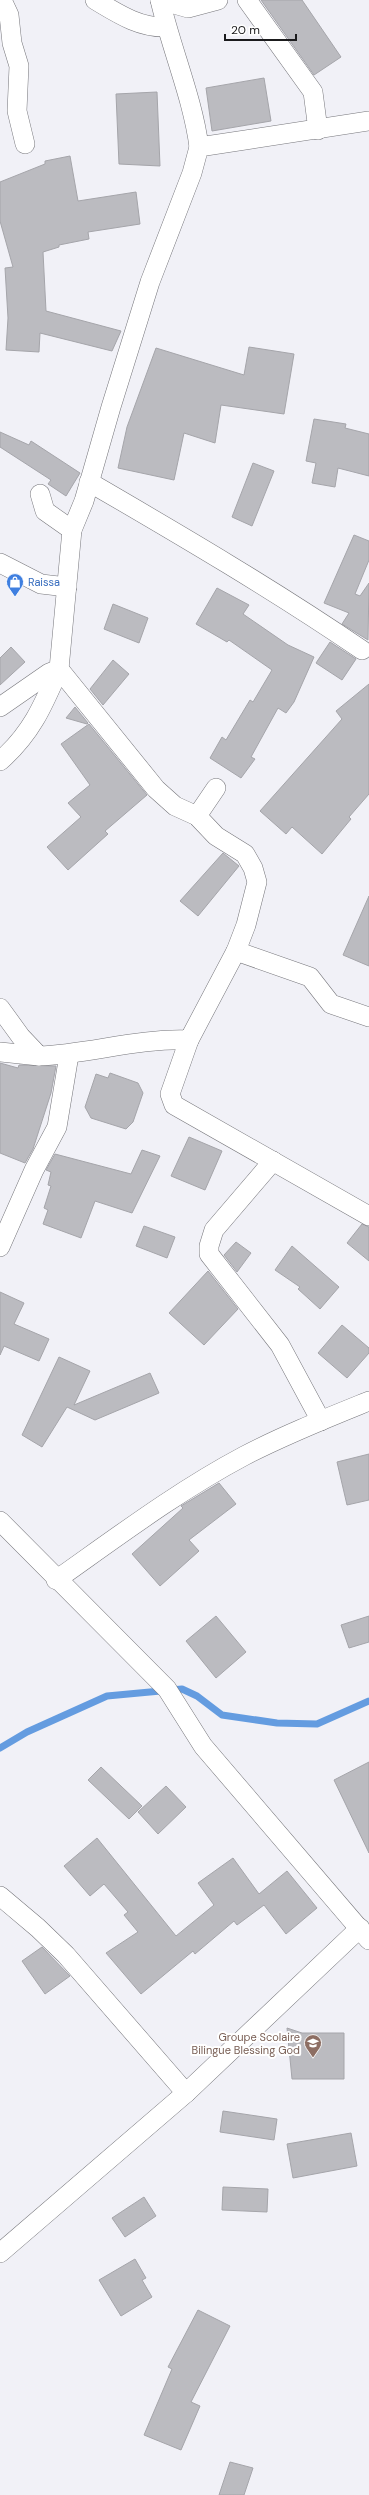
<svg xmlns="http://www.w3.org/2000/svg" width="369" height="2495" viewBox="0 0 369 2495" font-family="'DM Sans',sans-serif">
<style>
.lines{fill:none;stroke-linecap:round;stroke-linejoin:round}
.stream{stroke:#649ce0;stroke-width:7}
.building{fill:#bbbbc0;stroke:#a5a5aa}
.street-casing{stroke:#76767b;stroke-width:20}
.street{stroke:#fff;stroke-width:19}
.labels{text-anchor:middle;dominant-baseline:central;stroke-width:4;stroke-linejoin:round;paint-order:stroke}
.shop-label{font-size:11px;fill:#366cbe;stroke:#fff;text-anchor:start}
.education-label{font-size:11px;fill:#785e54;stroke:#fff;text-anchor:end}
</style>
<rect width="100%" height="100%" fill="#f1f1f7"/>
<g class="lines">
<path class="stream" d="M0,1748L27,1732L107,1696L182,1689L197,1696L222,1715L277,1723L317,1724L369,1701"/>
</g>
<g class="building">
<path d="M261,0H302L341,57L314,75Z"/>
<path d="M264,78L271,121L212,131L206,88Z"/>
<path d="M157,92L160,166L119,164L116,94Z"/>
<path d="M70,156L78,201L136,192L140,224L88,232L89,239L59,245V247L43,252L46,311L121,331L112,351L40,333L39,352L6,350L8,318L5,268L13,267L0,221V182L45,164V161Z"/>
<path d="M249,347L294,354L284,414L221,405L215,443L184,433L174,480L118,468L127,427L156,348L244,375Z"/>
<path d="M314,419L346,424L345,428L369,434V476L338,468L335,487L312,483L316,463L306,461Z"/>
<path d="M0,432L29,445L31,441L80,473L66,496L48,484L51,480L0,447Z"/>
<path d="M253,463L274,471L252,526L232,517Z"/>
<path d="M354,535L369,541V560L355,594L360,596L369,583L368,640L342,624L349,613L324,603Z"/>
<path d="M217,588L249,605L243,614L288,645L314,657L294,702L286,713L278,708L251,757L255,759L241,778L210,758L222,737L226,740L250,700L253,702L272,670L229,640L227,642L196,624Z"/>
<path d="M113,604L148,618L139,643L104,629Z"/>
<path d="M330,642L356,659L342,680L316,663Z"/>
<path d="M11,647L25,662L0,685V658Z"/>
<path d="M113,660L129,674L103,705L90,689Z"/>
<path d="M369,684V794L349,817L351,819L322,854L292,827L286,834L260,811L342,719L336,711Z"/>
<path d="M75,707L88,723L87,724L66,718Z"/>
<path d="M89,724L147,795L105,831L108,834L68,870L47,847L81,817L68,803L90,785L61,744Z"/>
<path d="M223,853L239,866L198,916L180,901Z"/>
<path d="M369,896V966L343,955Z"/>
<path d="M0,1063L18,1068L19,1065L56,1066L51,1093L33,1149L25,1163L0,1153Z"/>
<path d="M110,1073L138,1083L143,1093L133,1122L126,1129L91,1118L85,1107L96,1074L108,1078Z"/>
<path d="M189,1137L222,1151L205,1190L171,1176Z"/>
<path d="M142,1150L160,1156L132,1213L95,1201L81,1238L43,1224L48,1210L44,1208L51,1186L48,1185L51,1172L46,1170L55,1154L131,1174Z"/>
<path d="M362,1224L369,1227V1261L347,1243Z"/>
<path d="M144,1226L175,1237L167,1258L136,1246Z"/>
<path d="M236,1242L251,1253L237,1272L224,1255Z"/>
<path d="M292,1246L339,1287L320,1309L298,1289L300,1287L275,1270Z"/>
<path d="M208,1271L238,1309L204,1345L169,1313Z"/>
<path d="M0,1292L24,1303L14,1324L49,1339L39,1361L4,1346L0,1355Z"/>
<path d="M342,1325L369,1348V1353L347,1378L318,1353Z"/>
<path d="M59,1357L90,1371L74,1405L150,1373L159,1393L95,1420L67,1407L42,1447L22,1435Z"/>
<path d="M369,1454V1500L347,1505L337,1462Z"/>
<path d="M219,1483L236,1504L189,1540L199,1551L160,1586L132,1554L183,1508L181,1506Z"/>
<path d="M216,1616L246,1652L216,1678L186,1641Z"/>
<path d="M369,1616V1642L349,1648L341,1625Z"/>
<path d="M369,1762V1853L334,1780Z"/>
<path d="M101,1767L142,1806L129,1819L88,1780Z"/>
<path d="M166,1786L186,1807L158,1834L138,1812Z"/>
<path d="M97,1838L176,1936L214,1905L198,1883L233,1858L259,1894L287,1871L317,1908L286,1934L264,1905L237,1925L234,1921L195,1954L193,1951L141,1994L106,1953L138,1932L124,1915L128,1912L104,1884L90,1896L64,1866Z"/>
<path d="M42,1947L70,1976L45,1994L22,1961Z"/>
<path d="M287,2028L302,2033H344V2079H292Z"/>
<path d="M223,2111L277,2119L274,2140L220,2132Z"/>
<path d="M351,2133L357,2166L293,2178L287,2144Z"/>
<path d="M223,2187L268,2189L267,2212L222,2210Z"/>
<path d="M144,2197L156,2216L125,2237L112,2218Z"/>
<path d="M135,2259L146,2278L142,2280L152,2297L121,2316L99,2280Z"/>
<path d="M198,2310L230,2326L191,2402L200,2406L181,2450L144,2435L172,2369L168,2367Z"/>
<path d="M230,2462L253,2468L244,2495H219Z"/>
</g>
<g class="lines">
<g class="street-casing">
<g id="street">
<path d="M2,0L9,15L12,43L19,66L17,111L25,144"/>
<path d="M95,0C117,13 139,28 166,27"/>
<path d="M160,0C171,48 193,99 199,147"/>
<path d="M160,0L188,8L218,0"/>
<path d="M247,0L313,92L318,130"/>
<path d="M89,482C182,536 274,590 362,650"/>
<path d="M40,494L45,511L72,530"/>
<path d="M0,563L41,584L67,587"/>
<path d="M0,707L49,673L59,669L72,530L84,501L111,407L150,282L192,173L199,147L369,121"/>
<path d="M0,761C31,734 43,706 59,669L156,789L175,806L197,816L216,836L245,854L253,868L257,882L246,925L236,951L189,1040C138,1038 89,1054 39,1056L21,1037L0,1008"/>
<path d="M197,816L216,788"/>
<path d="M236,951L310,977L331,1004L369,1017"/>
<path d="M189,1040L170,1094L174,1105L369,1216"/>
<path d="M0,1052L39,1056"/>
<path d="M273,1161L214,1230L209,1246V1254L280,1345L321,1421"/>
<path d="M0,1247L34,1170L57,1127L69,1055"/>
<path d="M0,1521L167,1689L203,1746L369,1940"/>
<path d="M56,1580C117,1537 178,1491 244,1456C284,1435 327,1418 369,1401"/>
<path d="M0,1896L38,1928L66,1955L186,2093"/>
<path d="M0,2253L186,2093L360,1928"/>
</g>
</g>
<use href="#street" class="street"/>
</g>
<defs>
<g id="shop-pin" transform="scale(0.9)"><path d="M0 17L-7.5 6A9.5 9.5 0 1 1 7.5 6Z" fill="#3f7fe0" stroke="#fff"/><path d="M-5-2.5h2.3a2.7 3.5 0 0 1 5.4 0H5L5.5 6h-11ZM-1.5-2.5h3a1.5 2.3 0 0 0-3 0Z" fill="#fff"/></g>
<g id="school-pin" transform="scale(0.9)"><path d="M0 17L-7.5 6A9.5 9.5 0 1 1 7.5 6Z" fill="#8d6e63" stroke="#fff"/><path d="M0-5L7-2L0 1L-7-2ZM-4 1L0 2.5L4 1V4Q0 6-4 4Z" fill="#fff"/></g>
</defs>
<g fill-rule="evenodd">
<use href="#shop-pin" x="15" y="582"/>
<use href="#school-pin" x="313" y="2043"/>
</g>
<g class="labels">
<g class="shop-label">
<text x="28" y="582">Raissa</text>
</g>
<g class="education-label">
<text x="300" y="2037">Groupe Scolaire<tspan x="300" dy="13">Bilingue Blessing God</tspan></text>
</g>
</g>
<path d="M225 34v6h71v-6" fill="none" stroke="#1b1b1d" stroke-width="2"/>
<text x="231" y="34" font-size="12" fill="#1b1b1d" stroke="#ffffff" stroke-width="3" paint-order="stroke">20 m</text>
</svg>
